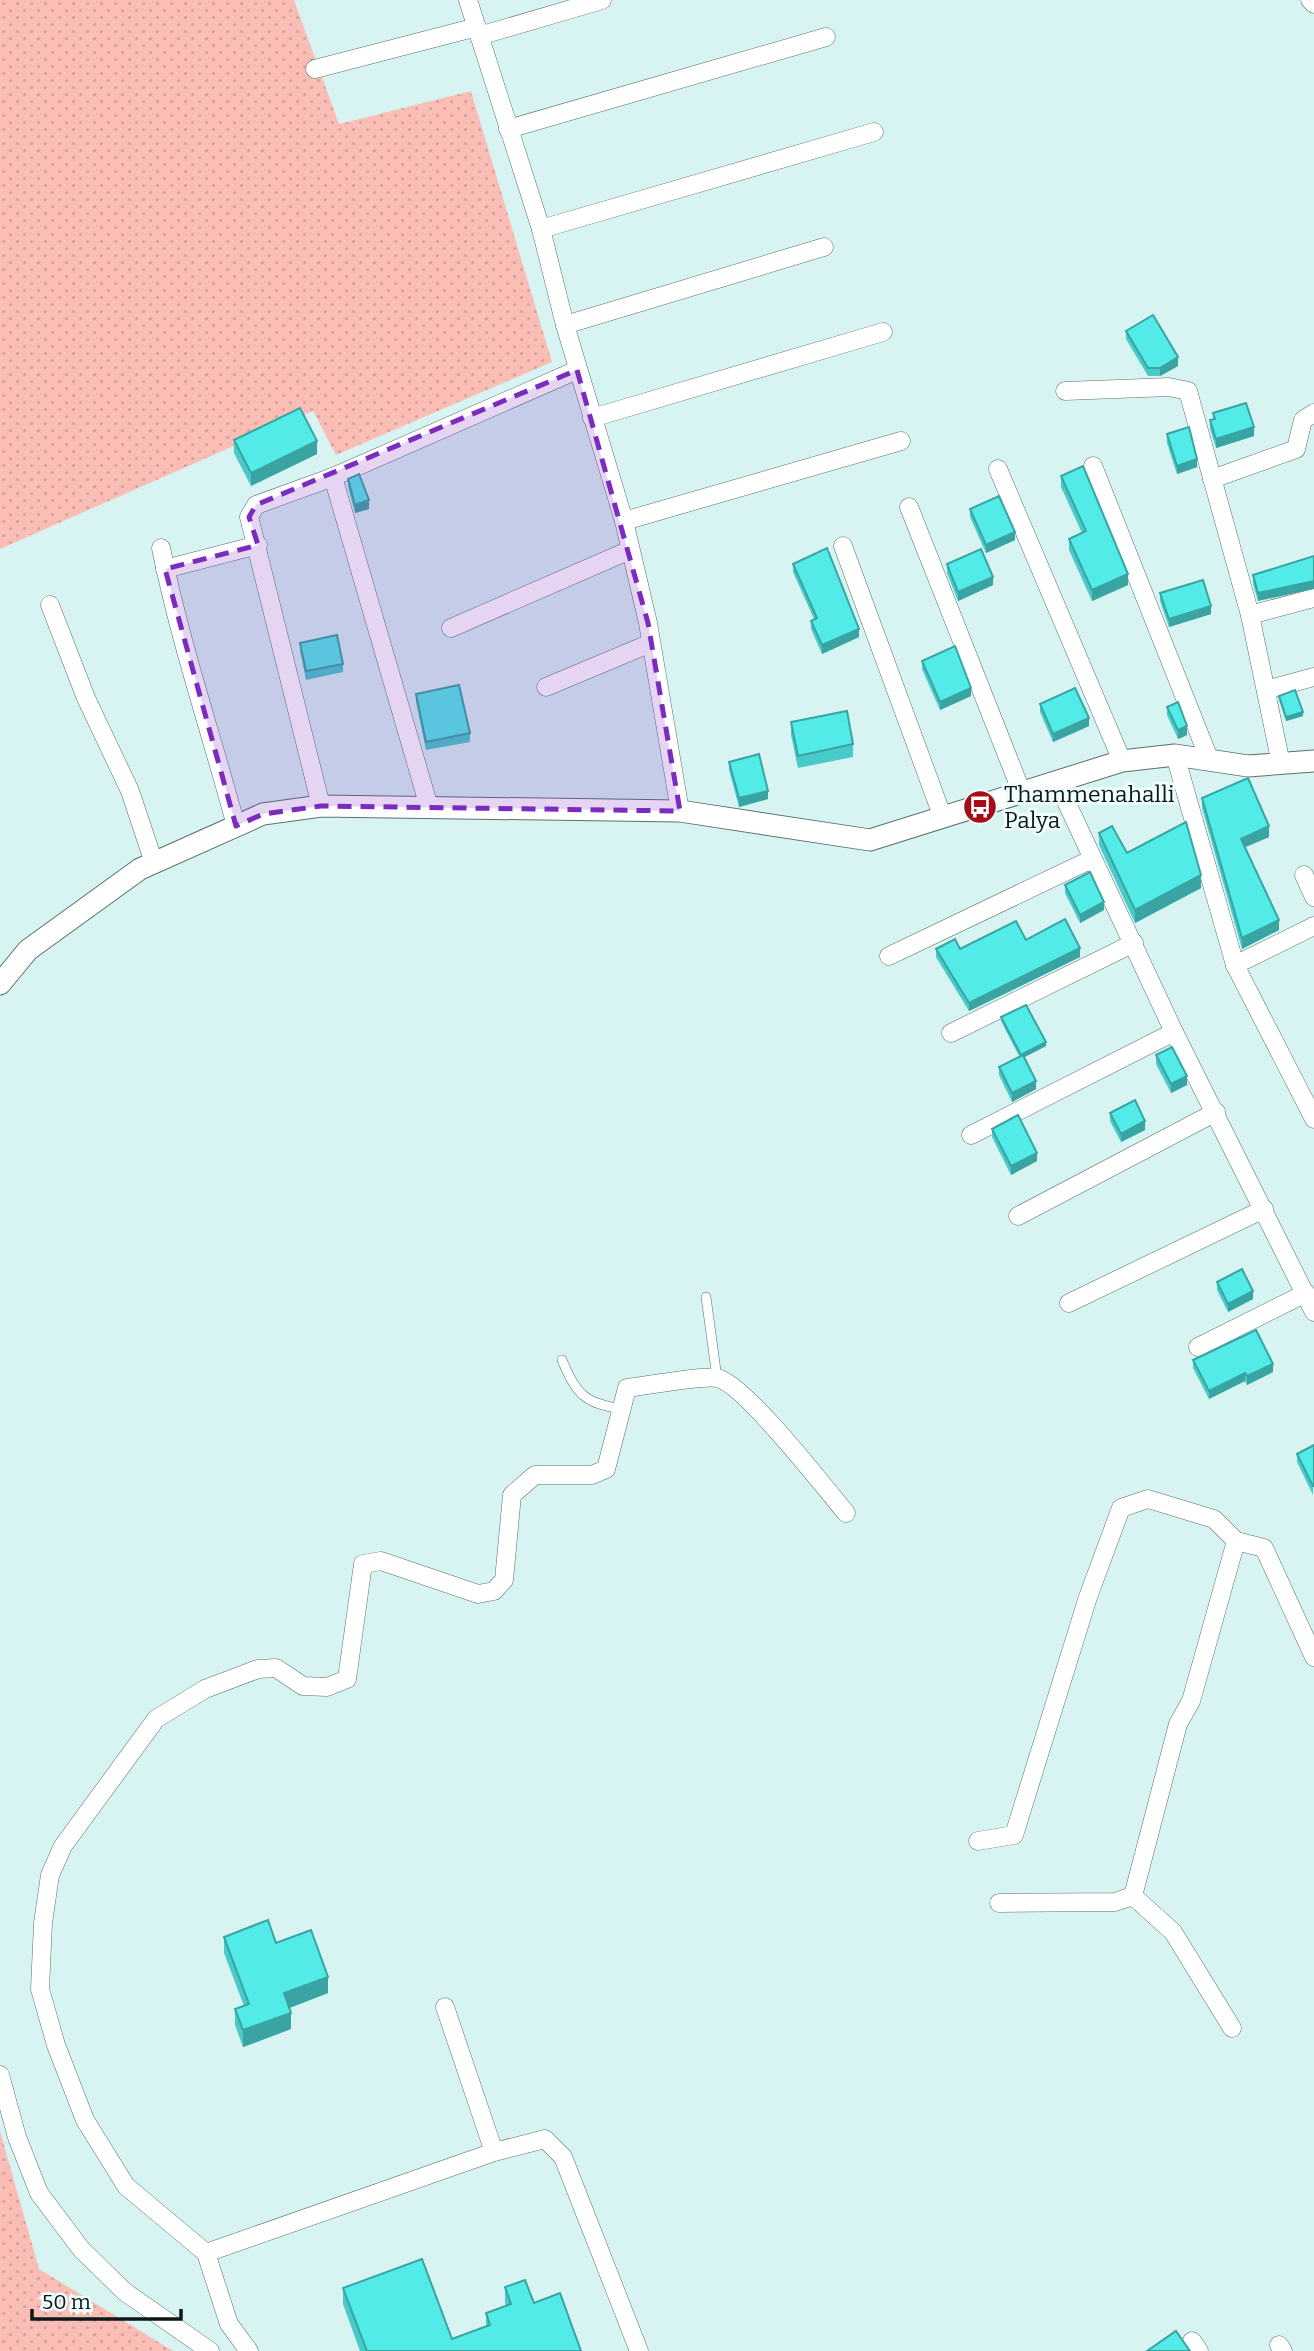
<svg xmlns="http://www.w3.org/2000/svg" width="1314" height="2351" viewBox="0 0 1314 2351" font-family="Bitter,serif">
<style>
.grass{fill:url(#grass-dots)}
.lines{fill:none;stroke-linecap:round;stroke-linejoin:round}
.service-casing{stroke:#58716f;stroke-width:10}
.minor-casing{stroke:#58716f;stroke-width:19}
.tertiary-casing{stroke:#58716f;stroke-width:23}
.service{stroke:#fff;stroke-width:9}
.minor{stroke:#fff;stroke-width:18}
.tertiary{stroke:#fff;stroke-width:21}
.wall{fill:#47cac8}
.shaded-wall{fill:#39a4a2}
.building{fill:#52ebe8;stroke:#39a4a2;stroke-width:2}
.marked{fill:#7b2cbf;fill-opacity:0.2;stroke:#7b2cbf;stroke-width:5;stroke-dasharray:14 9;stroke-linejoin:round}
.labels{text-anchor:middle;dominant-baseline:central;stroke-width:6;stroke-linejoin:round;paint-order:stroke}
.poi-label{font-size:23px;fill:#0d1717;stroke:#eefffe;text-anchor:start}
</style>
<defs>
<pattern id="grass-dots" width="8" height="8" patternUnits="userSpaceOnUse" patternTransform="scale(1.75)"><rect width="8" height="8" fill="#fabeb7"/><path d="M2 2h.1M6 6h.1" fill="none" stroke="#d5a39d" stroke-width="1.8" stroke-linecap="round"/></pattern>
</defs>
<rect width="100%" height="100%" fill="#d8f4f2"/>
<g class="grass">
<path d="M0,0H294L339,124L471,91L552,362L336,455L313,411L0,549Z"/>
<path d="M0,2131L39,2269L173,2351H0Z"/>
</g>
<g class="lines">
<g class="service-casing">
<g id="service">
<path d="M706,1297L717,1378"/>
<path d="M562,1360C577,1395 584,1403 622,1409"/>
</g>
</g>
<g class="minor-casing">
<g id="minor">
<path d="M468,0L541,229L565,325L624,521L648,623L680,811"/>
<path d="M1310,0L1314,4"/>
<path d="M479,36L602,0"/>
<path d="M315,69L477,27"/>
<path d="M508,129L826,37"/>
<path d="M541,229L874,132"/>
<path d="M565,325L824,247"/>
<path d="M1065,391L1169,387L1188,391L1250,615L1281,764"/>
<path d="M592,418L883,332"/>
<path d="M1093,466L1210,761"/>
<path d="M998,469L1122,761"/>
<path d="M333,477L429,807"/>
<path d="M1212,479L1296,449L1303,420L1314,413"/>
<path d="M909,507L1022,793"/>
<path d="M624,521L901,441"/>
<path d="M843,546L943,818"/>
<path d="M161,548C180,642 211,733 236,826"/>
<path d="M165,569L258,545"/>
<path d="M50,605L86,698L130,791L154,863"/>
<path d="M1250,615L1314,598"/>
<path d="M451,628L630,550"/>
<path d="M546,687L651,643"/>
<path d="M1266,690L1314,677"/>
<path d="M1175,755L1235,965L1314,1119"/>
<path d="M1057,782L1174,1032L1314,1312"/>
<path d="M321,806L249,517L256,505L333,477L577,370"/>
<path d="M1304,875L1314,897"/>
<path d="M889,956L1090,860"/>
<path d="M1235,965L1314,926"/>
<path d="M951,1033L1134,943"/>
<path d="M971,1135L1174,1032"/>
<path d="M1018,1216L1216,1112"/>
<path d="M1069,1303L1264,1209"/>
<path d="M1198,1347L1306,1293"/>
<path d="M978,1841L1014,1835L1088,1597L1121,1508L1148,1499L1214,1519L1236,1541L1264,1548L1314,1657"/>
<path d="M1133,1896L1178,1724L1191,1701L1236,1541"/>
<path d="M1133,1896L1173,1932L1232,2028"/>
<path d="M999,1903L1115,1902L1133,1896"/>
<path d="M445,2007L494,2152"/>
<path d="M0,2075L17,2137L39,2193L81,2249L125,2292L210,2351"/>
<path d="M206,2253L229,2324L249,2351"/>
<path d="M1192,2341L1199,2351"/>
<path d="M1279,2345L1283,2351"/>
<path d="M639,2351L563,2157L545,2139L494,2152L206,2253L126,2186L85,2120L56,2045L40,1989L43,1923L50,1875L63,1846L156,1719L205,1689L258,1669L276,1668L303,1686L327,1687L347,1679L363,1564L381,1561L478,1594L494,1591L504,1580L512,1495L535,1475H592L606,1469L627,1388C645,1386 703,1375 717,1378C744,1383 825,1488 846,1513"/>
</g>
</g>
<g class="tertiary-casing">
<path id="tertiary" d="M0,984L28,950L140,869L263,814L321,806L680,811L870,840L1122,761L1175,755L1248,766L1314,761"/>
</g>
<use href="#service" class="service"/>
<use href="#minor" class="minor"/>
<use href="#tertiary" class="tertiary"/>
</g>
<g class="wall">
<path d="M1126,331L1178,366L1160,376H1148L1126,339Z"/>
<path d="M1213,413L1254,436L1216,448L1210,429V420H1213Z"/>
<path d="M1167,434L1197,467L1177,474L1167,443Z"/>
<path d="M234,440L317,454L251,486L234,453Z"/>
<path d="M1061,476L1128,585L1092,601L1069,550V539L1082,533L1061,487Z"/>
<path d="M348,479L369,509L355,513L348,487Z"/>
<path d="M970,509L1015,540L986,553L970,517Z"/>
<path d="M1314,556L1258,601L1253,584V575Z"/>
<path d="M793,564L859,637L822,654L811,629V621L814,619L793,572Z"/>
<path d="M947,564L993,585L958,601L947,573Z"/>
<path d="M1160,593L1211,614L1169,627L1160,601Z"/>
<path d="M300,643L343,664V672L306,680L300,651Z"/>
<path d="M922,661L971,696L940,710L922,669Z"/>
<path d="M416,694L470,733V742L426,750L416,702Z"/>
<path d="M1279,696L1303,716L1286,721L1279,700Z"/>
<path d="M1040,704L1089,726L1053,742L1040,712Z"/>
<path d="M1167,707L1187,735L1178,739L1167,715Z"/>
<path d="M791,722L853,744V757L798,768L791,735Z"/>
<path d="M729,762L768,799L739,807L729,770Z"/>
<path d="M1202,798L1269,837L1245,847L1279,930L1242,949L1202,808Z"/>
<path d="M1099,833L1127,853L1201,888L1135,923L1099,845Z"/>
<path d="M1065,885L1104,910L1080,923L1065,893Z"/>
<path d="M1026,940L1080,957L969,1011L936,957V949H960Z"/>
<path d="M1001,1017L1046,1046L1024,1057L1036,1089L1012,1102L999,1075V1067L1019,1056L1001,1021Z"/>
<path d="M1156,1055L1187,1085L1171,1093L1156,1064Z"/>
<path d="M1110,1113L1145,1130L1121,1142L1110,1121Z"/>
<path d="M992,1129L1037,1161L1011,1175L992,1137Z"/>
<path d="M1217,1282L1253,1299L1228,1312L1217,1290Z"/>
<path d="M1193,1360L1273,1372L1247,1385L1245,1381L1209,1399L1193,1368Z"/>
<path d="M1314,1445L1313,1495L1297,1462V1454Z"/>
<path d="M224,1937L276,1943L328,1993L289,2008L291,2029L243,2047L235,2025V2009L244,2006L224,1953Z"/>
<path d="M505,2287L534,2303L581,2351H360L343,2304V2288L452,2339L486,2326V2313L506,2306L505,2303Z"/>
</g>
<g class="shaded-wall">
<path d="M1178,357V366L1160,376V368Z"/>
<path d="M1254,427V436L1216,448V439Z"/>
<path d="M317,441V454L251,486V473Z"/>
<path d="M1197,459V467L1177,474V466Z"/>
<path d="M369,500V509L355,513V505Z"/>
<path d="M1015,532V540L986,553V545Z"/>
<path d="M1128,574V585L1092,601V590Z"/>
<path d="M993,577V585L958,601V592Z"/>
<path d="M1314,581V589L1258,601V593Z"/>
<path d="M1211,606V614L1169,627V619Z"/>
<path d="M859,629V637L822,654V645Z"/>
<path d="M971,688V696L940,710V702Z"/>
<path d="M1303,712V716L1286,721V717Z"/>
<path d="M1089,718V726L1053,742V734Z"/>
<path d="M1187,726V735L1178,739V730Z"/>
<path d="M768,791V799L739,807V798Z"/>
<path d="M1269,826V837L1241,849V839Z"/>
<path d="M1201,875V888L1135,923V910Z"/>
<path d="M1104,902V910L1080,923V915Z"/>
<path d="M1279,920V930L1242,949V938Z"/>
<path d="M1080,948V957L969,1011V1003Z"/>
<path d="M1046,1042V1046L1021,1059V1055Z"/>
<path d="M1187,1076V1085L1171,1093V1084Z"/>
<path d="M1036,1081V1089L1012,1102V1093Z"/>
<path d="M1145,1121V1130L1121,1142V1134Z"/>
<path d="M1037,1153V1161L1011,1175V1166Z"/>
<path d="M1253,1291V1299L1228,1312V1304Z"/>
<path d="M1273,1364V1372L1247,1385V1376Z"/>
<path d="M1245,1373V1381L1209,1399V1391Z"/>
<path d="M328,1977V1993L284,2010V1993Z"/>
<path d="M291,2013V2029L243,2047V2030Z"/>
</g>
<g class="building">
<path d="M1153,315L1178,357L1160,368H1148L1126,331Z"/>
<path d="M1246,403L1254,427L1216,439L1210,420L1215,419L1213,413Z"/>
<path d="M300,408L317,441L251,473L234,440Z"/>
<path d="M1189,427L1197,459L1177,466L1167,434Z"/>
<path d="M1083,466L1128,574L1092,590L1069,539L1086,531L1061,476Z"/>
<path d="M359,474L369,500L355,505L348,479Z"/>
<path d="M999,496L1015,532L986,545L970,509Z"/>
<path d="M827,548L859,629L822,645L811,621L817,618L793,564Z"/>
<path d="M981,549L993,577L958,592L947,564Z"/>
<path d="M1314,556V581L1258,593L1253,575Z"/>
<path d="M1203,580L1211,606L1169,619L1160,593Z"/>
<path d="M337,635L343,664L306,671L300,643Z"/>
<path d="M955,646L971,688L940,702L922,661Z"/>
<path d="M459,685L470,733L426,742L416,694Z"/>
<path d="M1075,688L1089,718L1053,734L1040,704Z"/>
<path d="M1295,690L1303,712L1286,717L1279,696Z"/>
<path d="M1178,702L1187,726L1178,730L1167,707Z"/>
<path d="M847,711L853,744L798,756L791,722Z"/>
<path d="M759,754L768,791L739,798L729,762Z"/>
<path d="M1248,778L1269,826L1241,839L1279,920L1242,938L1202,798Z"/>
<path d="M1186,822L1201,875L1135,910L1099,833L1112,826L1127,853Z"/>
<path d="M1090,872L1104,902L1080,915L1065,885Z"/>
<path d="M1065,919L1080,948L969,1003L936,949L955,939L960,949L1016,921L1026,940Z"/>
<path d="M1026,1005L1046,1042L1021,1055L1001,1017Z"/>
<path d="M1172,1047L1187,1076L1171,1084L1156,1055Z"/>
<path d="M1023,1055L1036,1081L1012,1093L999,1067Z"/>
<path d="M1135,1100L1145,1121L1121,1134L1110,1113Z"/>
<path d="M1018,1115L1037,1153L1011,1166L992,1129Z"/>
<path d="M1242,1269L1253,1291L1228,1304L1217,1282Z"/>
<path d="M1256,1330L1273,1364L1247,1376L1245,1373L1209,1391L1193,1360Z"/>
<path d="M1314,1445V1486H1313L1297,1454Z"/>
<path d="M268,1920L276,1943L311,1930L328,1977L284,1993L291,2013L243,2030L235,2009L249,2004L224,1937Z"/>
<path d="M422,2259L452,2339L490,2325L486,2313L511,2304L505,2287L525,2280L534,2303L560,2293L581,2351H367L343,2288Z"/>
<path d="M1176,2331L1190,2351H1147Z"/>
</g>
<path class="marked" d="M577,370L648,623L680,811L321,806L263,814L236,826L165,569L258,545L249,517L256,505Z"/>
<defs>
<g id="bus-disc" transform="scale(1.75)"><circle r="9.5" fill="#a50d19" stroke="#eefffe"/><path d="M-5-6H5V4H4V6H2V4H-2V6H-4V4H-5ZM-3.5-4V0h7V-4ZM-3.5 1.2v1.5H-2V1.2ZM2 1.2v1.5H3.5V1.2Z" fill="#fff"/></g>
</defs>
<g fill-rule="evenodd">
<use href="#bus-disc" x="980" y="807"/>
</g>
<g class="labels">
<g class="poi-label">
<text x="1004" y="794">Thammenahalli<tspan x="1004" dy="26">Palya</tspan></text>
</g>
</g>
<path d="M32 2309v10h149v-10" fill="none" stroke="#0d1717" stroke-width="3.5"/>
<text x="42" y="2309" font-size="21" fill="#0d1717" stroke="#eefffe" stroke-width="5" paint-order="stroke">50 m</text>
</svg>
